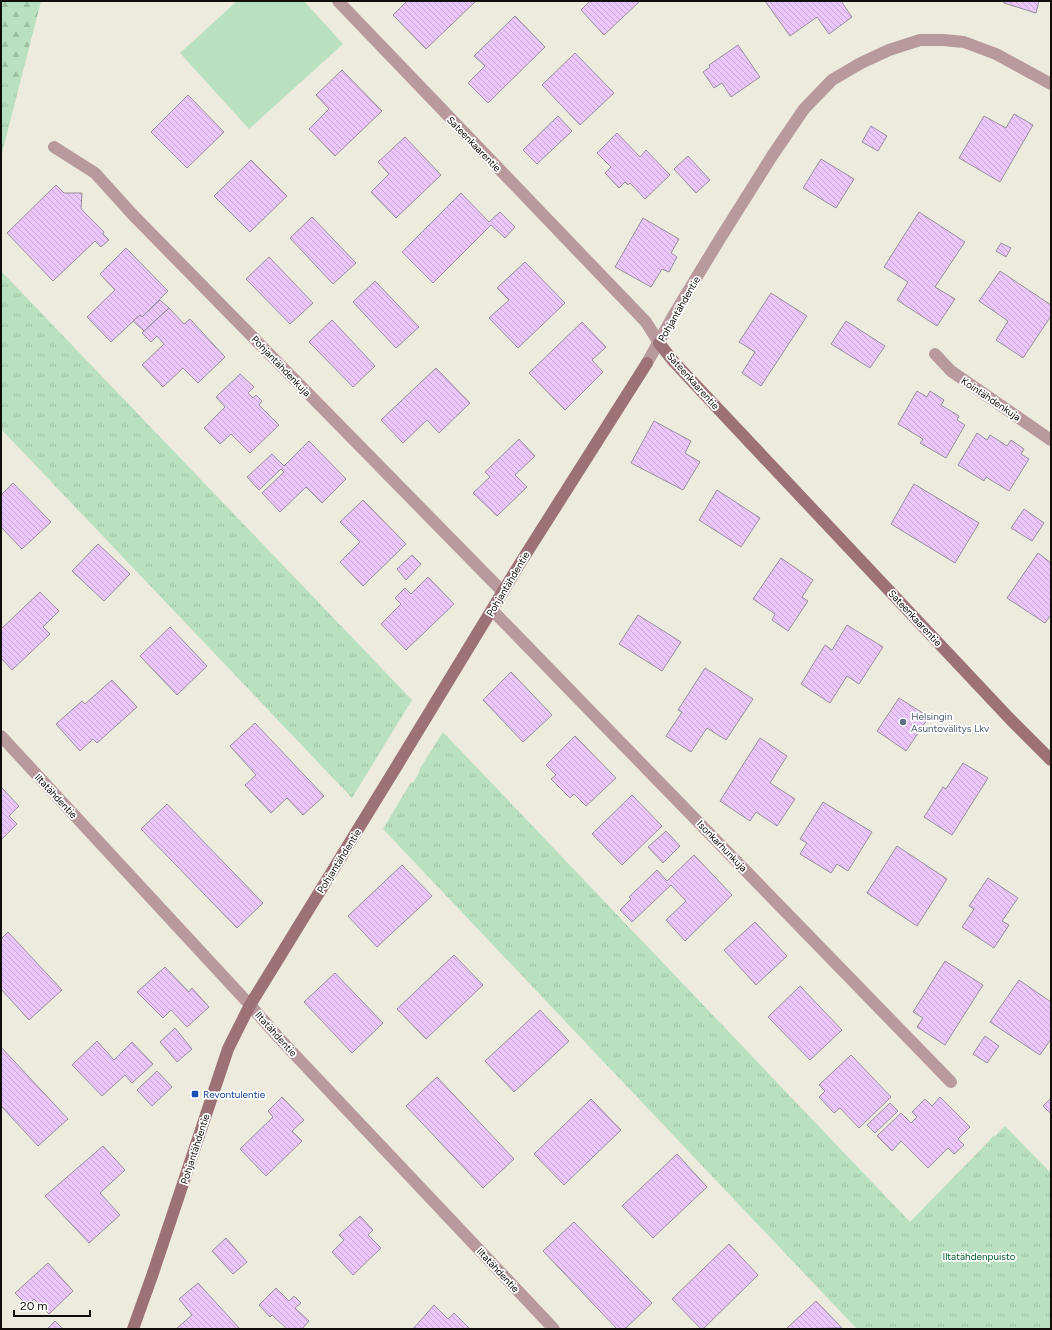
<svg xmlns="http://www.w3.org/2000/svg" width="1052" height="1330" viewBox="0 0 1052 1330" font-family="Figtree,sans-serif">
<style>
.grass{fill:url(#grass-tufts)}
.forest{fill:url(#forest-firs)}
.garden{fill:#b9e1c0}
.building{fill:url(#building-back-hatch);stroke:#97919b}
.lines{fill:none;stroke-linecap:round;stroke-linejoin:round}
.street{stroke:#b8999c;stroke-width:12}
.secondary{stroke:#9d7277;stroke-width:12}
.service-dot{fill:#5c6f8a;stroke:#fff;stroke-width:1.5}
.transit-dot{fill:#1a4fb4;stroke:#fff;stroke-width:1.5}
.labels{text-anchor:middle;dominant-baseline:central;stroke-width:3.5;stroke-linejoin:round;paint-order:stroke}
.street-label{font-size:10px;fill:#0f0e0a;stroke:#fff}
.service-label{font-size:10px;fill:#4e5e75;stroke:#fff;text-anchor:start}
.transit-label{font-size:10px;fill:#164399;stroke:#fff;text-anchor:start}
.park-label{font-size:10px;fill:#005925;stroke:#fff}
</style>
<defs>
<pattern id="grass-tufts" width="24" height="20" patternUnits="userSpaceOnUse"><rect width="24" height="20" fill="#b9e1c0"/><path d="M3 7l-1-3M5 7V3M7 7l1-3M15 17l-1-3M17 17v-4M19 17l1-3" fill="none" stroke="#9ec0a4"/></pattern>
<pattern id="forest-firs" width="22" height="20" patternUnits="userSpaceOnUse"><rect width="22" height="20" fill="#b9e1c0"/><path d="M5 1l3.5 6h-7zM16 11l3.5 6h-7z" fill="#9ec0a4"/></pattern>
<pattern id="building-back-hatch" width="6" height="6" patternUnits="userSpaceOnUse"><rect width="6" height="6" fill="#eac6fb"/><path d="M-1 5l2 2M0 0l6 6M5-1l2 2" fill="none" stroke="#c8a9d6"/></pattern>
</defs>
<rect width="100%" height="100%" fill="#edeade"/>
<g class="grass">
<path d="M1,1H41L1,157Z"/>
<path d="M1,271L412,700L352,798L1,429Z"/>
<path d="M443,732L910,1222L988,1142L993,1136L994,1137L1005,1126L1051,1173V1329H857L383,829L411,782L413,783L420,771L419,770Z"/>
</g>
<path class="forest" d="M1,1H41L20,80L1,76Z"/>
<path class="garden" d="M237,1H304L343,44L249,129L180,53Z"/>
<g class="building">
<path d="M407,1H476L426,49L393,15Z"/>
<path d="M590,1H640L604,35L581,10Z"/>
<path d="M765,1H841L852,17L829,34L817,17L790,36Z"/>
<path d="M1004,1H1039L1036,13L1004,3Z"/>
<path d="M515,16L545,47L488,103L468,83L485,66L474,56Z"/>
<path d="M738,45L760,77L731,97L722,83L714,88L703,72L710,67L709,65Z"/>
<path d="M575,53L614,93L580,125L542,85Z"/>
<path d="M342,70L382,111L335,156L309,129L329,109L316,95Z"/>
<path d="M188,95L224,132L187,168L151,132Z"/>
<path d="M1014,114L1033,125L1000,182L959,158L984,116L1006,128Z"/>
<path d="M558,116L572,131L537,164L523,150Z"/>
<path d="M871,126L887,136L878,151L862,142Z"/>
<path d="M617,133L640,157L646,150L670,175L645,199L630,183L628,185L625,182L619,188L605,173L611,167L597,153Z"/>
<path d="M405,137L441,175L396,218L371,192L389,174L378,162Z"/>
<path d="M688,156L710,180L696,193L674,169Z"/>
<path d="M821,159L854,179L836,208L803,188Z"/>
<path d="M251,160L287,196L250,232L214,196Z"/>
<path d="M56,185L64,193H82L81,209L104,232L103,234L109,240L101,247L95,241L53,281L7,233Z"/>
<path d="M461,193L489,222L500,212L515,227L505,238L491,225L433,283L402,252Z"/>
<path d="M919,212L965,242L935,287L955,299L937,326L897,300L908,282L884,267Z"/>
<path d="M312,217L356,263L333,284L290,238Z"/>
<path d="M643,218L679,239L671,253L677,257L669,272L662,269L651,287L615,267Z"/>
<path d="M1001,243L1011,248L1006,257L996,251Z"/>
<path d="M126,248L168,291L142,317L140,315L111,342L87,317L115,290L100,274Z"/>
<path d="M269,257L313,303L290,324L246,279Z"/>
<path d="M525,262L565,303L518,348L489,318L509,300L497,288Z"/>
<path d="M1000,271L1051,305V316L1023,358L996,340L1008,321L979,301Z"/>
<path d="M375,281L419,327L396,348L353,302Z"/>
<path d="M771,293L807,316L761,386L742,373L755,352L739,342Z"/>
<path d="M160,300L169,308L144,331L133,321L140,315L142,317Z"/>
<path d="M169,308L184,324L190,319L225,357L198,383L183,368L163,387L142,365L164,344L157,336L151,342L142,333Z"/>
<path d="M332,320L375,366L353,387L309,342Z"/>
<path d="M846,321L885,346L870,368L831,344Z"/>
<path d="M582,322L606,347L592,360L603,372L565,410L529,373Z"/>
<path d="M436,368L470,403L439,433L427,420L403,443L381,420Z"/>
<path d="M240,374L254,387L248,393L253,398L256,395L262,401L259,405L279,425L250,453L231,434L220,444L204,428L225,407L216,397Z"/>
<path d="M917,391L927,397L930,391L944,400L941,405L959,416L957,420L965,425L946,458L920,443L923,439L898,424Z"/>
<path d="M654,421L691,441L685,453L700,462L683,490L631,463Z"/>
<path d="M977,433L987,440L990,435L1007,446L1011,440L1024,449L1021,454L1029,459L1009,491L986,477L984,481L958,465Z"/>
<path d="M519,439L535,456L515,475L527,487L497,516L473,493L490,477L485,472Z"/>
<path d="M309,441L346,479L322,503L306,487L280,512L262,493L284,472L281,469L259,490L247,477L272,454L284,466Z"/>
<path d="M13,483L51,522L22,549L1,527V495Z"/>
<path d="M914,484L979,523L955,563L891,524Z"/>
<path d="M717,490L760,518L741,547L699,520Z"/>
<path d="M363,500L406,544L363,586L340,562L360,542L340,522Z"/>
<path d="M1024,509L1044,523L1032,541L1011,528Z"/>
<path d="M98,544L130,574L104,601L72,571Z"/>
<path d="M1038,553L1051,563V615L1045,623L1007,598Z"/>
<path d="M412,555L421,564L406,580L397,569Z"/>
<path d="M781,558L813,580L802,597L808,601L788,631L772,620L775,614L753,599Z"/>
<path d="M428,577L454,604L406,650L381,624L401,604L395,598L405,588L411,594Z"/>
<path d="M40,592L59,611L43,627L50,634L12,670L1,658V629Z"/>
<path d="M638,615L681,642L662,671L619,644Z"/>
<path d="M847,625L883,647L859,684L847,676L830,703L801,684L825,645L832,650Z"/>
<path d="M170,627L207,666L177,695L140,656Z"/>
<path d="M705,668L753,699L726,740L707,728L691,752L666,736L682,712L678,710Z"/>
<path d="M511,672L552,715L523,742L483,700Z"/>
<path d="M112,680L137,707L97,743L93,739L80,751L56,724L82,701L85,704Z"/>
<path d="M899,698L929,717L906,751L877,731Z"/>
<path d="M255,723L324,796L303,815L287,798L271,813L245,785L256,775L230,746Z"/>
<path d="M575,736L616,778L586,806L574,794L570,798L551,779L556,775L546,765Z"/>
<path d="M760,738L787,756L770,783L795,799L777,826L756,812L750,821L720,801Z"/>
<path d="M963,763L988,778L952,835L924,817L943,787L946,789Z"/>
<path d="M1,787L19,806L9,816L17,824L1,840Z"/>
<path d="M632,795L662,826L622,865L592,834Z"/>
<path d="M823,802L872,832L848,871L837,864L831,873L800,854L807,843L800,839Z"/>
<path d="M167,804L263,903L237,928L141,829Z"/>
<path d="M666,831L680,846L663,863L648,847Z"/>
<path d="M897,846L947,879L917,926L867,893Z"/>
<path d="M694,855L732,895L685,941L666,920L686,901L671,885L632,922L620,910L631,899L629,897L657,870L667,881Z"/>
<path d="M402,865L432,896L377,947L348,916Z"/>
<path d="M988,878L1018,898L1002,921L1009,925L994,948L962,927L974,909L969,906Z"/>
<path d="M755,922L787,956L756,985L724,950Z"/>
<path d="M8,932L62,990L29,1020L1,989V939Z"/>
<path d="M454,955L483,985L426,1039L397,1009Z"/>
<path d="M945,961L983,985L945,1045L917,1027L923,1018L913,1012Z"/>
<path d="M165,967L189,992L192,988L209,1007L187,1027L171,1010L163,1018L137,992Z"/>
<path d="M335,973L383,1023L352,1053L304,1002Z"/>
<path d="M1019,980L1051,1002V1039L1040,1055L990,1022Z"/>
<path d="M800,986L842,1030L810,1060L768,1017Z"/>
<path d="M540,1010L569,1041L514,1092L485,1061Z"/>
<path d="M175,1028L192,1049L177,1062L160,1042Z"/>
<path d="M985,1036L999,1046L987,1063L973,1054Z"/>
<path d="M97,1041L114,1060L132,1042L153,1064L132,1083L125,1075L102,1096L72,1065Z"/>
<path d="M1,1047L68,1119L38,1146L1,1106Z"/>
<path d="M851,1055L891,1097L859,1128L840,1108L834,1113L819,1097L825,1091L819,1085Z"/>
<path d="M157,1071L172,1087L152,1106L137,1090Z"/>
<path d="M437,1077L514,1159L483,1188L406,1106Z"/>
<path d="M282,1097L304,1120L292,1131L302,1141L266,1176L240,1149L273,1117L268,1111Z"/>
<path d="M940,1097L970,1127L958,1139L964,1145L954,1154L948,1148L928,1168L901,1141L892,1151L877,1136L901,1113L911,1123L917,1117L912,1112L925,1099L932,1106Z"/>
<path d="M1051,1098V1114L1043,1106Z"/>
<path d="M591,1099L621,1130L564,1185L534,1154Z"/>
<path d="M890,1103L898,1111L875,1133L867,1125Z"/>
<path d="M103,1146L125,1170L100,1193L120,1215L89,1243L45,1196Z"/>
<path d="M677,1154L707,1187L653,1238L622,1206Z"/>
<path d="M360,1216L373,1230L368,1235L381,1248L353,1275L332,1252L344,1240L339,1235Z"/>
<path d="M574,1222L652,1303L625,1329H617L543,1251Z"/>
<path d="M226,1238L247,1262L233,1274L212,1251Z"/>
<path d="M729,1244L758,1275L703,1329H701L672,1299Z"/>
<path d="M48,1263L73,1291L49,1314L34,1299L27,1305L15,1293Z"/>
<path d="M198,1283L240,1329H176L192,1315L179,1299Z"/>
<path d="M276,1288L289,1301L294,1296L301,1303L295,1308L309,1321L302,1329H287L272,1315L270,1317L259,1305Z"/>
<path d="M816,1301L842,1328L786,1329Z"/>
<path d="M434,1305L448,1319L454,1313L469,1328L468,1329H413Z"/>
<path d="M55,1321L63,1329H47Z"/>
</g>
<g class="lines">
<g class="street">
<path d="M338,1L646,322L659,343"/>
<path d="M54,147L95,173L133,215L503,592"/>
<path d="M935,354L951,371L1051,440"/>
<path d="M647,363L676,311L718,242L772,156L804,109L832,80L861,63L889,50L920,40H943L964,42L996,54L1051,84"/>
<path d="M492,610L951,1082"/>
<path d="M1,736L250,1005L279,1038L417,1184L554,1329"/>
</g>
<g class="secondary">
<path d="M659,343L674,362L1010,719L1051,760"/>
<path d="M133,1329L152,1276L228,1049L250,1005L398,764L519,565L647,363"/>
</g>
</g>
<circle class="service-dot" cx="903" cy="722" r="4"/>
<rect class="transit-dot" x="191" y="1090" width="8" height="8" rx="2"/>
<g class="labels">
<g class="street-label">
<text transform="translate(474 144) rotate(46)">Sateenkaarentie</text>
<text transform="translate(679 309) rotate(-60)">Pohjantähdentie</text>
<text transform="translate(281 366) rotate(46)">Pohjantähdenkuja</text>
<text transform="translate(693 381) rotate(48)">Sateenkaarentie</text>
<text transform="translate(991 399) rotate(34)">Kointähdenkuja</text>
<text transform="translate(508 584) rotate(-59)">Pohjantähdentie</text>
<text transform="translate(915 618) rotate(47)">Sateenkaarentie</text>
<text transform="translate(56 796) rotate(47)">Iltatähdentie</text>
<text transform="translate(722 846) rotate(46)">Isonkarhunkuja</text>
<text transform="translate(339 861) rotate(-58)">Pohjantähdentie</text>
<text transform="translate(276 1034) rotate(48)">Iltatähdentie</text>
<text transform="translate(195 1149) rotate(-72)">Pohjantähdentie</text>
<text transform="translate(498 1270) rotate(47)">Iltatähdentie</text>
</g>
<g class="service-label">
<text x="911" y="716">Helsingin<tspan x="911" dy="12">Asuntovälitys Lkv</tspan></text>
</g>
<g class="transit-label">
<text x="203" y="1094">Revontulentie</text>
</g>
<g class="park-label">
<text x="979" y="1256">Iltatähdenpuisto</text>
</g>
</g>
<rect width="1052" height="1330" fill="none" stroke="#0f0e0a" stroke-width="4"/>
<path d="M14 1310v6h76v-6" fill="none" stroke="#0f0e0a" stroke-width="2"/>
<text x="20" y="1310" font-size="12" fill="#0f0e0a" stroke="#ffffff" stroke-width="3" paint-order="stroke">20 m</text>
</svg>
